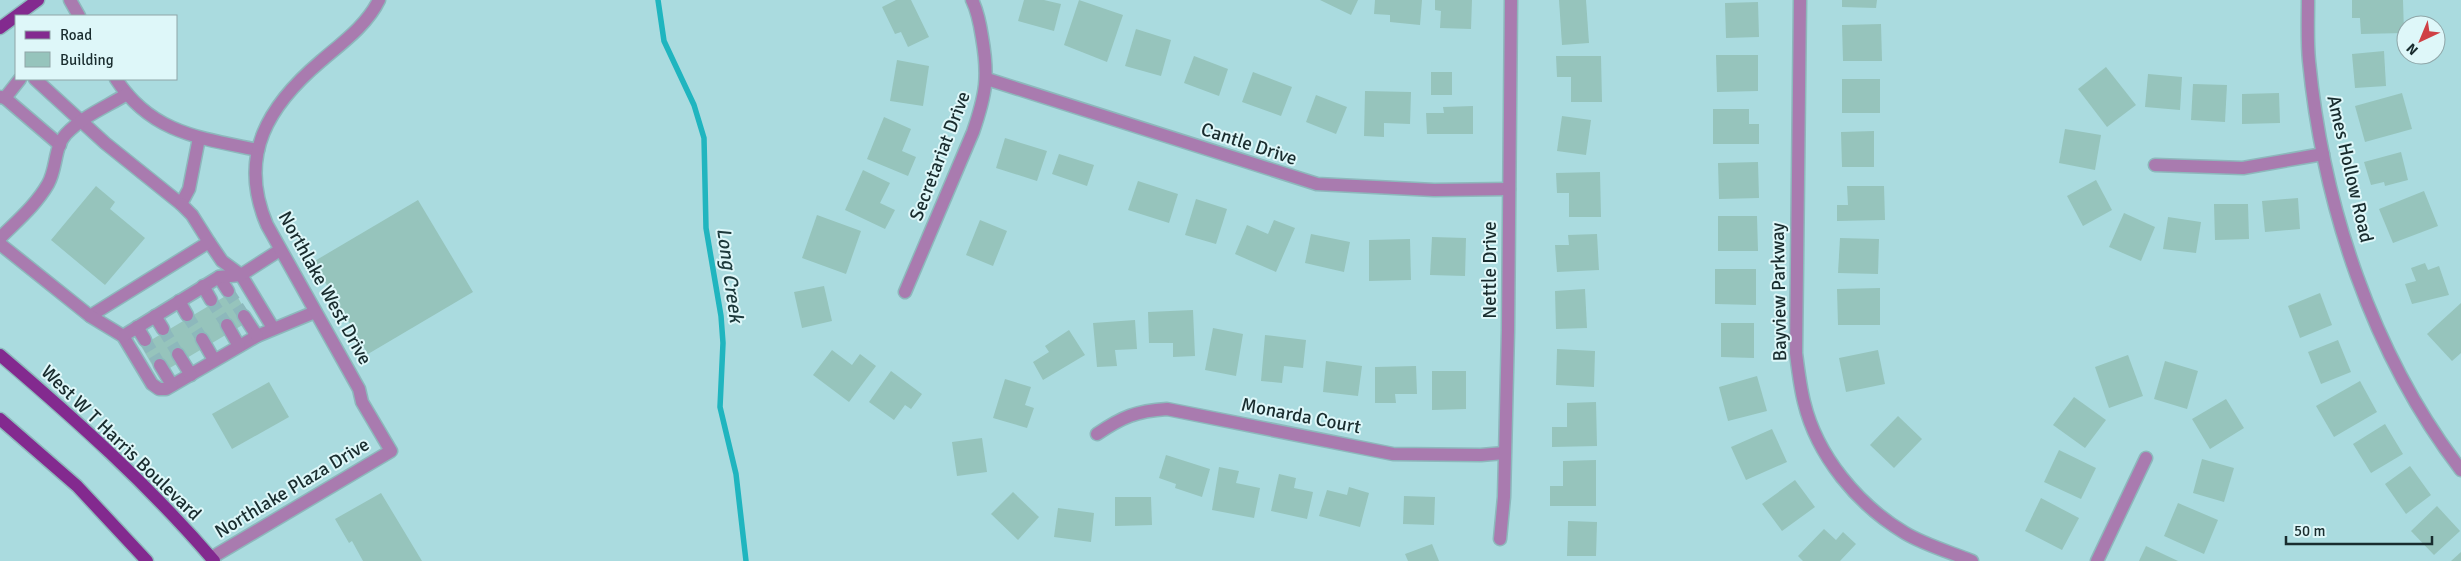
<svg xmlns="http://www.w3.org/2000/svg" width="2461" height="561" viewBox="0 0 2461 561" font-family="Signika,sans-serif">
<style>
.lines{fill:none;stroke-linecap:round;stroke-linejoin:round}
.stream{stroke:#20b5bf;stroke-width:5.5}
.building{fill:#96c4bc}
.minor-tunnel{stroke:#8db8bc;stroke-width:12;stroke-dasharray:12 6;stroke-linecap:butt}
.minor-casing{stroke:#8db8bc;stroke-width:15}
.major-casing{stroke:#8db8bc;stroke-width:15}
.minor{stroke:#a97baf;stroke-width:12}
.major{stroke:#832a8f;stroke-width:12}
.labels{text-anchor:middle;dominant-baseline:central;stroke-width:4;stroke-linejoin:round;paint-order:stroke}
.street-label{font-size:19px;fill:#192c2e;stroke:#def7f9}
.water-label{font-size:20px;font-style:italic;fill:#1c393b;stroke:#def7f9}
</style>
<rect width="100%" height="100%" fill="#aadbdf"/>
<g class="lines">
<path class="stream" d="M658,0L664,41L694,105L704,138L706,228L721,316L723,343L720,407L736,474L746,561"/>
</g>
<g class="building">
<path d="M896,0H911L929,37L908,47L901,32L895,34L882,7Z"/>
<path d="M1024,0H1044L1061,4L1054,31L1018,21Z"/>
<path d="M1079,0L1123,15L1107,62L1064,45Z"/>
<path d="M1320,0H1358L1351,15Z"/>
<path d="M1375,0H1422L1420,25L1390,22V15L1374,14Z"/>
<path d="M1435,0H1472L1471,29L1440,28L1441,11L1435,10Z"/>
<path d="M1559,0H1586L1589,43L1562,45Z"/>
<path d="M1842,0H1877L1876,8L1842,7Z"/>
<path d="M2352,0H2403L2404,33L2361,34L2360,18H2352Z"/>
<path d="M1758,2L1759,37L1726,38L1725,3Z"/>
<path d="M1881,24L1882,61H1843L1842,25Z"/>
<path d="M1136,29L1171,40L1161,76L1125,66Z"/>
<path d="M2384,51L2386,86L2355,88L2352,54Z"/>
<path d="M1716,55H1758V91L1717,92Z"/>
<path d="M1194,56L1228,69L1219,96L1184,83Z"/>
<path d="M1556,56H1601L1602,102H1571V77H1557Z"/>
<path d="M897,60L929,66L923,106L890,101Z"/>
<path d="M2106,67L2136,105L2107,127L2078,89Z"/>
<path d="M1253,72L1292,87L1281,116L1242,102Z"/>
<rect x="1431" y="72" width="21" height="23"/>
<path d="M2148,74L2182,77L2180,110L2145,107Z"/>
<rect x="1842" y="79" width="38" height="34"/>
<path d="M2193,84L2227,85L2225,122L2191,120Z"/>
<path d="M1365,91L1411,92L1410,124L1384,123V137L1364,136Z"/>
<path d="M2279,93L2280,123L2242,124V94Z"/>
<path d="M2402,93L2412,129L2365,142L2355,106Z"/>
<path d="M1316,95L1347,107L1336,134L1306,122Z"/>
<path d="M1473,106V134H1427L1426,113H1444L1443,107Z"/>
<path d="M1713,109H1749V124H1759V144H1713Z"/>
<path d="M1562,116L1591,120L1586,155L1557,151Z"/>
<path d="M884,117L911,129L902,151L916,157L908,176L867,159Z"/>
<path d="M2065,129L2101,135L2095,170L2059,163Z"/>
<path d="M1874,131V167H1842L1841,132Z"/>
<path d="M1005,138L1047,151L1037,181L996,168Z"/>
<path d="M2401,152L2408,180L2385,186L2384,182L2371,185L2364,162Z"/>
<path d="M1059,154L1094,165L1087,186L1052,174Z"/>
<path d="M1758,162L1759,198L1719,199L1718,163Z"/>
<path d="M863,170L890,183L880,203L895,210L885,229L845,210Z"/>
<path d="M1600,172L1601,217H1569V193H1557L1556,173Z"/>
<path d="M2096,180L2112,210L2083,226L2067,196Z"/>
<path d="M1138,181L1178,194L1169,223L1128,210Z"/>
<path d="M96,186L115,202L110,209L145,238L105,285L51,240Z"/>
<path d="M1847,186H1884L1885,220L1837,221V205H1848Z"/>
<path d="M2424,191L2438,226L2393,243L2379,209Z"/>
<path d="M2298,198L2300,229L2265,232L2262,201Z"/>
<path d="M1196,199L1227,209L1216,244L1185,235Z"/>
<path d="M418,200L473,292L368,354L313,262Z"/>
<path d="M2214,204H2248L2249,239L2215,240Z"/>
<path d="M2124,213L2155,227L2141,261L2109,247Z"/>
<path d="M817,215L861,231L846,274L802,258Z"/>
<path d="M1718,216H1757L1758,251H1718Z"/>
<path d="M2168,217L2201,222L2196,253L2163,249Z"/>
<path d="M980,220L1007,231L993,266L966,255Z"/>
<path d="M1274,220L1295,228L1276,272L1235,254L1247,225L1268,234Z"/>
<path d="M1311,234L1350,242L1344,272L1305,263Z"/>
<path d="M1597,234L1599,270L1557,272L1555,245H1569L1568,235Z"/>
<path d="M1432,237L1466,238L1465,276L1430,275Z"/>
<path d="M1840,238L1879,239L1878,274L1838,273Z"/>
<path d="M1410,239L1411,280L1369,281V240Z"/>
<path d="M2425,263L2428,270L2439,266L2449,295L2412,304L2405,284L2416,281L2411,268Z"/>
<path d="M1715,269H1756V305L1715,304Z"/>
<path d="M824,286L832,321L802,328L794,292Z"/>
<path d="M1880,288V325H1838L1837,289Z"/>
<path d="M1585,289L1587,328L1556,329L1555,291Z"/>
<path d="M234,291L251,320L158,375L141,346Z"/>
<path d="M2320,293L2332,325L2300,338L2288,306Z"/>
<path d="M2461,303V353L2452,361L2427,334Z"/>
<path d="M1193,310L1195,356L1173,357V343H1149L1148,312Z"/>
<path d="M1135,320L1137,349L1115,350L1117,366L1097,367L1093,323Z"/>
<path d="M1721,323H1754V358L1721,357Z"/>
<path d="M1213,328L1243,334L1236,376L1205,370Z"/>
<path d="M1069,330L1085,355L1043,380L1033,362L1049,352L1045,346Z"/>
<path d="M1265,335L1306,340L1303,368L1284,366L1282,383L1261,381Z"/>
<path d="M2338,340L2351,372L2321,384L2308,352Z"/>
<path d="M1557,349L1595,351L1594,387L1556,385Z"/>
<path d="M832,350L852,365L860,354L876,366L849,402L813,375Z"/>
<path d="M1878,350L1885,384L1846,392L1839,358Z"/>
<path d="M2128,355L2143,396L2109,408L2095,367Z"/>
<path d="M1326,361L1362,366L1358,396L1323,392Z"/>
<path d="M2165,361L2198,371L2187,409L2154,399Z"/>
<path d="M1416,366L1417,394H1395L1396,403H1375V367Z"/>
<path d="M891,371L922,394L911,409L905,405L894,420L869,402Z"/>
<path d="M1432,371H1466V409L1432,410Z"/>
<path d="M1757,376L1767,411L1728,421L1719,387Z"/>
<path d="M1005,379L1031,387L1025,405L1034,408L1027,428L993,418Z"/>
<path d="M2360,381L2377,412L2334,437L2316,406Z"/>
<path d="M269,382L289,417L232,449L212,414Z"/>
<path d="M2074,397L2106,420L2085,448L2053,425Z"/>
<path d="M2226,399L2244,428L2210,449L2192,419Z"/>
<path d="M1596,402L1597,446L1552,447V427H1567V403Z"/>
<path d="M1898,416L1922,439L1894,468L1870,445Z"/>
<path d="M2385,424L2403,454L2371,473L2353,444Z"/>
<path d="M1772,429L1787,462L1746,480L1731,447Z"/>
<path d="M982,438L987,472L957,476L952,442Z"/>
<path d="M2059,450L2096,468L2081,499L2044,482Z"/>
<path d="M1166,455L1210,469L1202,497L1175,488L1176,484L1159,478Z"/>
<path d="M2202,459L2234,468L2224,502L2193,493Z"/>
<path d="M1596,460V506H1550V486H1563V461Z"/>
<path d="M2410,466L2431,495L2406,514L2385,484Z"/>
<path d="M1219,467L1239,471L1236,483L1260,488L1254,518L1212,510Z"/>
<path d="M1279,474L1296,478L1294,488L1313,492L1307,519L1271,511Z"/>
<path d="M1795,480L1815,507L1782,531L1762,504Z"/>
<path d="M1349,487L1369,493L1360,527L1319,516L1327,490L1347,495Z"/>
<path d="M1013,492L1039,517L1018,540L991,514Z"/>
<path d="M381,493L422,561H363L352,541L349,543L335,519Z"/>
<path d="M1404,496L1435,497L1434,525L1403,524Z"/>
<path d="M1115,497H1151L1152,525L1115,526Z"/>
<path d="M2041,498L2079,518L2062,550L2025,531Z"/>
<path d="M2178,503L2218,520L2204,554L2164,536Z"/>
<path d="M2437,506L2460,531L2434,555L2411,531Z"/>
<path d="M1058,508L1094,513L1091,542L1054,537Z"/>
<path d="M1568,521L1597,522L1596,556H1567Z"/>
<path d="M1824,529L1836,540L1843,532L1856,544L1840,561H1803L1798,556Z"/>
<path d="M1432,544L1439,561H1408L1405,554Z"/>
<path d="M2146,546L2178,561H2139Z"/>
<path d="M2461,552V561H2451Z"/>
</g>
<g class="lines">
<g class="minor-tunnel">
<path d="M228,291L244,316"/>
<path d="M211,300L227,325"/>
<path d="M187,315L202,339"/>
<path d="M163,329L178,354"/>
<path d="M145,340L160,365"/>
</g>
<g class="minor-casing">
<g id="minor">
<path d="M70,0L79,16"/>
<path d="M1800,0L1796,353C1798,369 1800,386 1804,402C1817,456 1858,505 1905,533C1925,545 1950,552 1972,561"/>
<path d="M2308,0C2308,20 2307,41 2309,61C2323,205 2372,354 2461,470"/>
<path d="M35,79L105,143L181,204L189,189L199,138"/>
<path d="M116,79C151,133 200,138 258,150"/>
<path d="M987,79L1317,184L1434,190L1509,189"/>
<path d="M0,97L5,98L60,145"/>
<path d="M5,98L20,79"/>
<path d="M2155,165L2243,168L2323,154"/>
<path d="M0,238C17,221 36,205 48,184C57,168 54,147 66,134C83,116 106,107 127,94"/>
<path d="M209,242L222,261L241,275L273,328"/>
<path d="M0,244L90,316L209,242L192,215L181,204"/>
<path d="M219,277L228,291"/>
<path d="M203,286L211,300"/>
<path d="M905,292L973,132C986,94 989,77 982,37C980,24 978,12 972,0"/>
<path d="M179,301L187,315"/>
<path d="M90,316L123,336L152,384L159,389H166L257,336L315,312"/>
<path d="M155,316L163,329"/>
<path d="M244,316L257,336"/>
<path d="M227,325L239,346"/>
<path d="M137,327L145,340"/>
<path d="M123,336L219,277L241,275L280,250"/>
<path d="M202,339L214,360"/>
<path d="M178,354L191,375"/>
<path d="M160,365L172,385"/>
<path d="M1097,434C1122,417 1136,411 1167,409L1393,454L1481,455L1504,453"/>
<path d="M1500,539L1504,497L1508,330L1511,0"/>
<path d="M211,558L391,451L362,402L359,389L267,225C237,155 269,105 321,61C342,43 367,25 379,0"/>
<path d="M2097,561L2146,458"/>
</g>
</g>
<g class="major-casing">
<g id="major">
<path d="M0,28L38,0"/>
<path d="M0,355C75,419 149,485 214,561"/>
<path d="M0,419L77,486L147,561"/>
</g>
</g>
<use href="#minor" class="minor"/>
<use href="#major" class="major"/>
</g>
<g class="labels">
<g class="street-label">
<text transform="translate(1249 144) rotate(18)">Cantle Drive</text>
<text transform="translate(940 156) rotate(-69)">Secretariat Drive</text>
<text transform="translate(2350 169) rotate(77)">Ames Hollow Road</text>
<text transform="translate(1490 270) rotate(-90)">Nettle Drive</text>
<text transform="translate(325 288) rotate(61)">Northlake West Drive</text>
<text transform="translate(1779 292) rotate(-91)">Bayview Parkway</text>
<text transform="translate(1301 416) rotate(11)">Monarda Court</text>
<text transform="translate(121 443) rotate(44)">West W T Harris Boulevard</text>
<text transform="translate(292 488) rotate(-31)">Northlake Plaza Drive</text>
</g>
<g class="water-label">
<text transform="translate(730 275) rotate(82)">Long Creek</text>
</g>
</g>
<rect x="15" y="15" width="162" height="65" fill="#def7f9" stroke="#8fa6a8"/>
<rect x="25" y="31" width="25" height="8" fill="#832a8f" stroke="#8fa6a8"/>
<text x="60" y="40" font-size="15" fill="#192c2e">Road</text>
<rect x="25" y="52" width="25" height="15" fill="#96c4bc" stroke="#8fa6a8"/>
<text x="60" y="65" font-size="15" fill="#192c2e">Building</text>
<g transform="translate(2421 40) rotate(224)"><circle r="24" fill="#def7f9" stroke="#8fa6a8"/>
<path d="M0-4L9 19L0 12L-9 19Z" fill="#cf4045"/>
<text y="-8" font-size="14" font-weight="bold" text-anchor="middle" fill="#192c2e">N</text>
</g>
<path d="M2286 536v8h146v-8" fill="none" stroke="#192c2e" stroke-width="2.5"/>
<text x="2294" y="536" font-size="15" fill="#192c2e" stroke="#def7f9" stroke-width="4" paint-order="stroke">50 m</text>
</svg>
